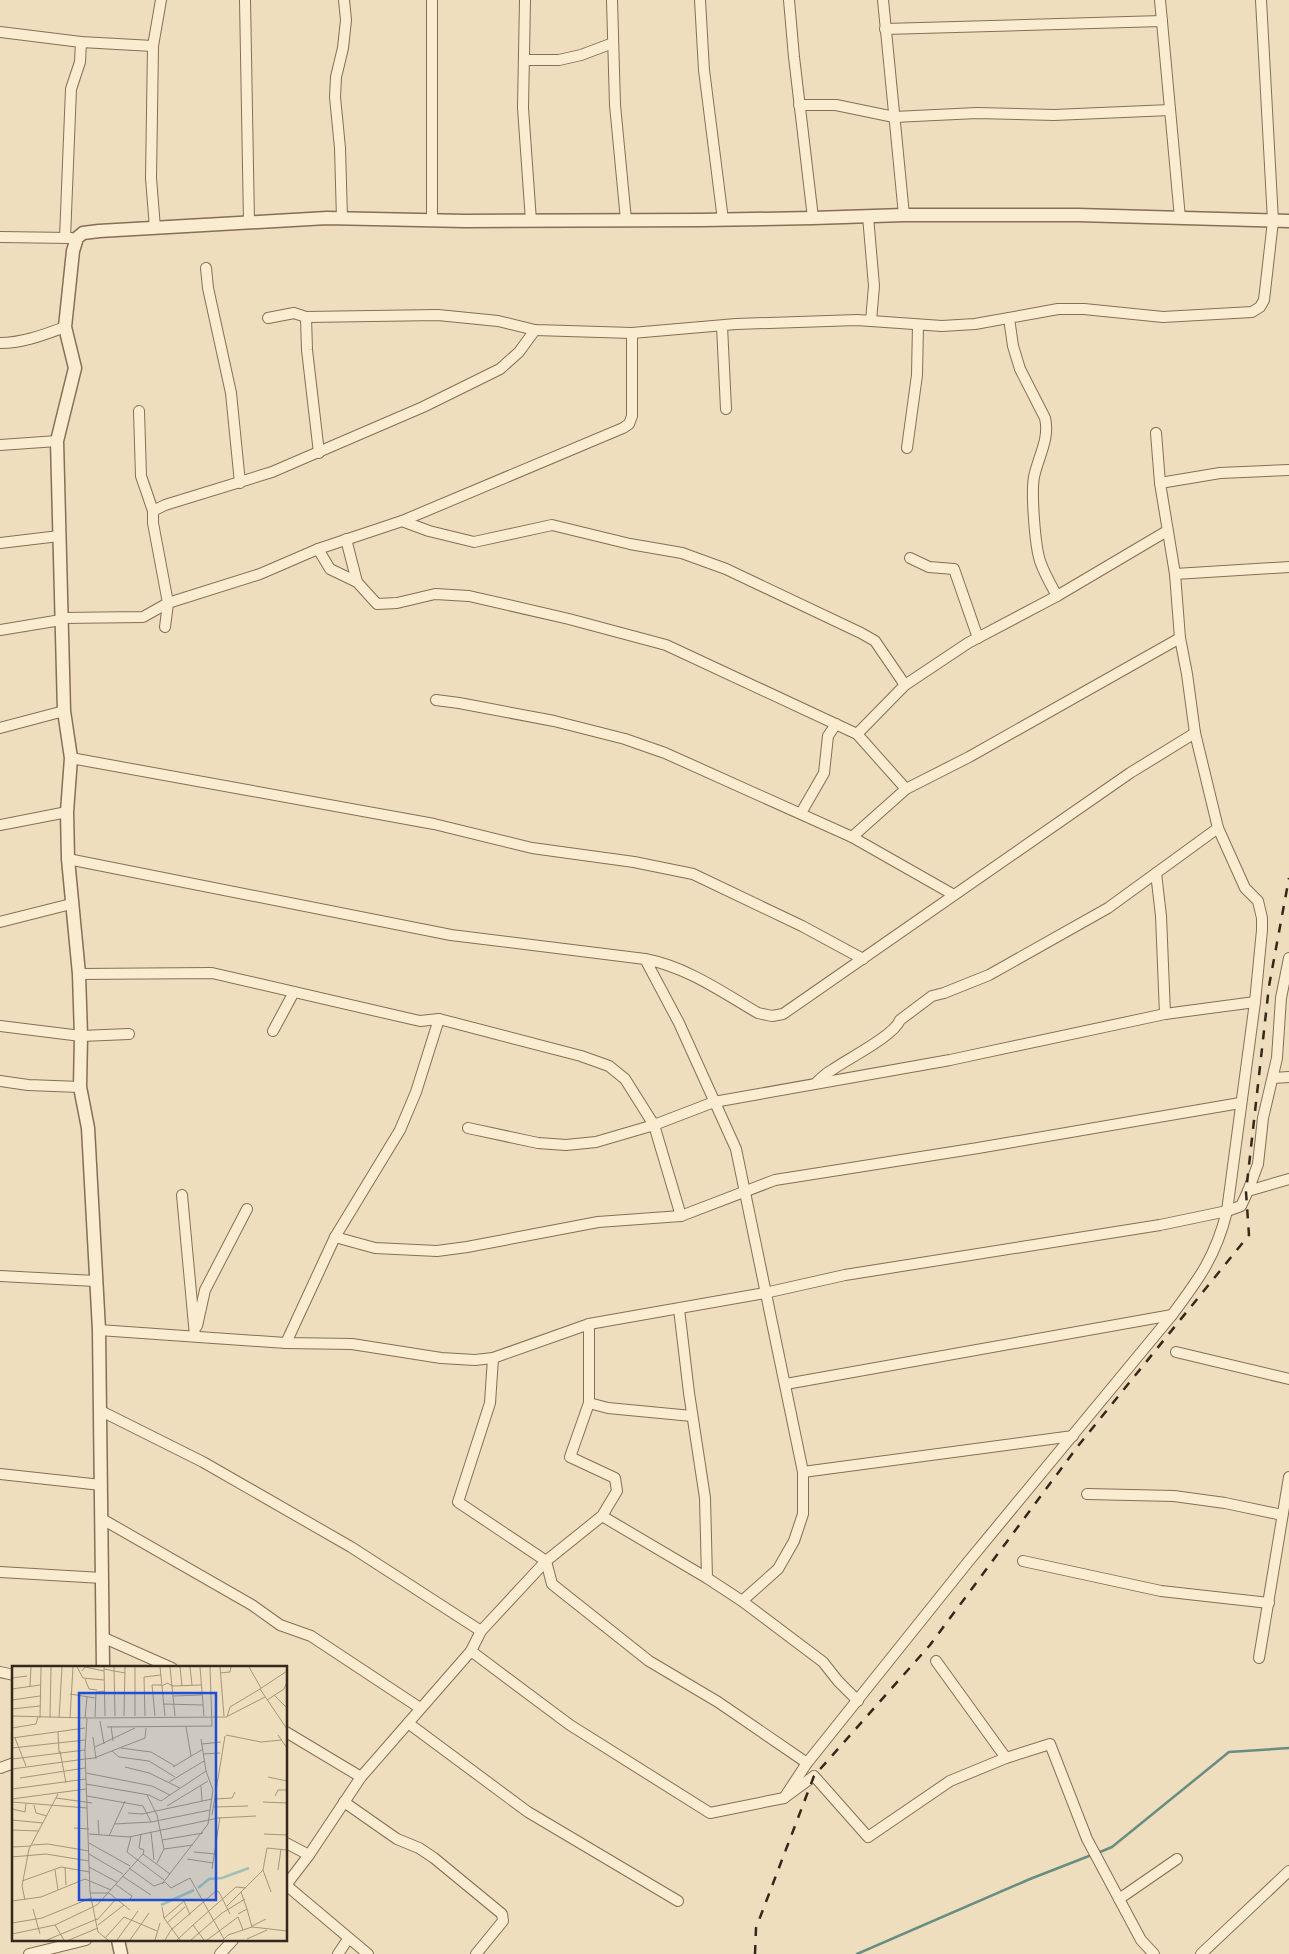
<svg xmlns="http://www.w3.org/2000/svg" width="1289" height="1954" viewBox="0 0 1289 1954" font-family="'IBM Plex Serif',serif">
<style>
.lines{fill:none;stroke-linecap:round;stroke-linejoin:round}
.stream{stroke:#688d83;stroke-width:2.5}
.minor-casing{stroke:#876e56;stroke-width:12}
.tertiary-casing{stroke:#876e56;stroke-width:15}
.minor{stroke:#f9ecd0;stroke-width:10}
.tertiary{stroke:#f9ecd0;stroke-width:12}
.rail{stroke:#35271b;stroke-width:2.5;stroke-dasharray:9 9;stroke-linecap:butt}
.inset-river{fill:none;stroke:#a1c0b5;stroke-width:2.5}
.inset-road{fill:none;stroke:#a4957c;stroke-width:1}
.view{fill:#1d4ed8;fill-opacity:0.15;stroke:#1d4ed8;stroke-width:2.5}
.inset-edge{fill:none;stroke:#35271b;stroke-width:2.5}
</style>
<rect width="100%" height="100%" fill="#eedebd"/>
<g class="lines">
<g class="stream">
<path d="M1100,1852L1112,1847L1229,1752L1289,1748"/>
<path d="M857,1954L1030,1879L1089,1856"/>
</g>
<g class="minor-casing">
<g id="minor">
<path d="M245,0L249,222"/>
<path d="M525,0L523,108L531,221"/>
<path d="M612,0L615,105L626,220"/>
<path d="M700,0L704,70L723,220"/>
<path d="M789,0L794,57L813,218"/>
<path d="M883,0L904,215"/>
<path d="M1160,0L1180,218"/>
<path d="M885,29L1162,21"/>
<path d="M0,32L81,42L153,46"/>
<path d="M524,60H559L581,55L613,43"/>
<path d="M799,105H836L894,117L977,113L1054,115L1170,110"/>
<path d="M868,216L874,286L871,321"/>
<path d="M342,219L340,148L335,97L336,77L343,48L346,20L344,0"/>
<path d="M432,220V0"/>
<path d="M155,228L151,178L153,46L161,0"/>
<path d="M0,237L71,238"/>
<path d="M65,238L71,89L80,62L81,42"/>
<path d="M206,268L208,288L231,393L240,483"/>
<path d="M306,317L307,350L319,453"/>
<path d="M268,318L294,313L306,317L438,315L498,321L535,330L632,333L736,324L857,320L942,326L975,324L1058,309H1084L1163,317L1252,312L1260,307L1264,300L1273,221L1261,0"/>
<path d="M1009,318L1013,346L1020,369L1045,418C1050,439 1038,457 1034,477C1031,494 1035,545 1040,561C1044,573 1051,585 1057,596"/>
<path d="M722,326L726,409"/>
<path d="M0,343C23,343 43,335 65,327"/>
<path d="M139,411L141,476L153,511V523L168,603L165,627"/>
<path d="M0,445L57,441"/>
<path d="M907,448L917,375L918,325"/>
<path d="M1160,483L1220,473L1289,470"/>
<path d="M153,511L165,505L272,472L423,407L500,369L519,352L535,330"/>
<path d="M402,521L429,531L474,542L552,525L630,544L682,553L726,569L861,633L875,641L905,685"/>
<path d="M346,539L357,582"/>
<path d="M0,543L59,536"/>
<path d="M318,549L330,569L357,582L377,604L397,603L435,594L469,596L569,619L666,645L857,734L906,789"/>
<path d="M910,558L929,567L954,569L978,638"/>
<path d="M1175,574L1289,567"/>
<path d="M62,618L143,617L168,603L260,574L318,549L402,521L623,428L629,424L632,416V333"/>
<path d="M0,630L61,620"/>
<path d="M436,700L459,703L554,721L625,739L665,753L852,837L954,895"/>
<path d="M0,728L64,711"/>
<path d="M857,734L905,685L968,643L1057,596L1167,531"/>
<path d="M71,758L434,824L532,848L634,862L693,874L802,926L863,959"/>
<path d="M801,813L824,773L828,736L836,724"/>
<path d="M0,825L67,812"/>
<path d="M852,837L906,789L969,757L1180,638"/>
<path d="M68,859L451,935L645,959C687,967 722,992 758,1013L772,1016L783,1014L1130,773L1195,733"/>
<path d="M1156,873L1161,916L1165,1014"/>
<path d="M0,922L71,904"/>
<path d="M645,959L679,1023L736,1149L803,1472V1514L794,1541L778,1569L742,1601"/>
<path d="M79,974L212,973L420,1021L439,1019L581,1056L609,1066L625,1079L654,1125L681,1216"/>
<path d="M0,1026L81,1036L129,1034"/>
<path d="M273,1031L294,992"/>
<path d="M1273,1078L1289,1077"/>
<path d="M0,1081L28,1085L80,1087"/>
<path d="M817,1082C821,1078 826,1073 832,1070C847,1059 894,1036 900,1020L932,996L944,993L989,975L1108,908L1218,828"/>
<path d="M468,1128L538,1143L566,1145L596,1142L654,1125L714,1102L950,1060L1165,1014L1255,1002"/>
<path d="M1248,1191L1258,1164L1263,1118L1277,1058L1281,998L1289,958"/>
<path d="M182,1195L195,1336"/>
<path d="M335,1237L375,1248L437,1251L467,1247L598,1222L681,1216L775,1180L978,1148L1240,1103"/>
<path d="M0,1276L95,1281"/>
<path d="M679,1309L689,1393L705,1498L707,1578"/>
<path d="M197,1326L205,1290L247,1209"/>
<path d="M99,1330L286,1343L352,1344L441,1358L475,1360L493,1358L589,1324L765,1293L845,1275L1160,1225L1227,1211L1241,1206L1248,1191L1289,1179"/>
<path d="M286,1343L335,1237L400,1130L416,1092L439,1019"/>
<path d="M1176,1352L1289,1379"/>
<path d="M493,1358L490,1403L458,1502L546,1561L552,1584L649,1661L718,1702L807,1763"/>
<path d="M786,1384L1172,1315"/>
<path d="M589,1403L608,1408L692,1416"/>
<path d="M99,1410L203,1462L351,1547L481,1631"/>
<path d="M803,1472L1073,1436"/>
<path d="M0,1474L101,1485"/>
<path d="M1087,1494L1174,1496L1225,1503L1282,1515"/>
<path d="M602,1516L707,1578L742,1601L823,1662L838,1681L858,1701"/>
<path d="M102,1519L252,1605L280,1625L311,1636L420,1708"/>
<path d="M1023,1561L1161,1591L1269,1603"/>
<path d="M0,1572L102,1578"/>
<path d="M102,1637L172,1668"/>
<path d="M471,1651L570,1725L710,1813L784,1798L814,1776L868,1837L950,1781L1006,1758L1050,1744L1087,1839L1141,1940L1154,1954"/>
<path d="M1259,1658L1289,1477"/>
<path d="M936,1661L1006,1758"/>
<path d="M0,1672L14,1675"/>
<path d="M408,1723L528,1812L678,1901"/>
<path d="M286,1732L361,1777"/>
<path d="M0,1768L14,1763"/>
<path d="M784,1798L807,1763L968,1562L1172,1315C1199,1279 1216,1256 1227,1211L1255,1002L1262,930V918L1258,901L1245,888L1218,828L1195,733L1187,674L1180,638L1175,574L1160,483L1156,433"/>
<path d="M344,1802L397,1839L419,1848L434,1858L502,1914L503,1921L476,1954"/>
<path d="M286,1843L309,1855"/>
<path d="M286,1885L309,1855L361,1777L471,1651L481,1631L546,1561L602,1516L617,1491L615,1478L570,1457L589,1403V1324"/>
<path d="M286,1885L368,1954"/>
<path d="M1119,1899L1177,1859"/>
<path d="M29,1954L86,1940"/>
<path d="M220,1954L233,1940"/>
<path d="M338,1954L348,1939"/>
<path d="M1201,1954L1289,1871"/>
</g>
</g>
<g class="tertiary-casing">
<g id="tertiary">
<path d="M103,1668L99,1330L88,1128L80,1087L81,1036L79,974L68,859L67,812L71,758L64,711L57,441L75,368L65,327L73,251L77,238L83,233L99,231L327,218L465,221L701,220L813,218L904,215H1078L1289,221"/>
<path d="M118,1940L121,1954"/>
</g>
</g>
<use href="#minor" class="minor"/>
<use href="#tertiary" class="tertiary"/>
<path class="rail" d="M755,1954L756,1928L814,1776L930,1645L1078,1446L1249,1235L1246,1192L1269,986L1289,878"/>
</g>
<g transform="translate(12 1666)">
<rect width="275" height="275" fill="#eedebd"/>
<path class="inset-river" d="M186,222L197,213L210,212L237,202M149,239L182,224"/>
<path class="inset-road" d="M65,1L71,12L92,14M92,1L93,50M102,1L103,50M123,1V50M148,1L153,50M158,1L163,50M168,1L170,20M178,1L180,19M188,1L192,50M208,1L212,50M237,1L249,22M92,3L113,7M70,5L73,1L92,5M208,7L218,6L219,1M0,12L15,10M73,13L77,23L85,24M150,20L155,17L161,20L189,19M18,21L19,1M0,23L28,19M248,23L275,5M58,28L83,32M262,29L275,42M161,30L190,29M0,34L28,30M255,34L272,23L275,16M151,38L191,39M0,43L28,40M0,50L75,52M112,50L113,1M133,50L132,11L149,9M143,50L140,19H150M216,50L253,31M83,51L84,26L93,25M28,52L29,1M38,52L39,1M47,52L50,1M58,52L61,1M73,52L75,31M88,55L92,78M99,60L101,75M95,61L200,60L198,1M174,61L179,90M0,62L24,58L26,51M46,66L47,87M214,69L249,76L270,74M266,69L275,82M81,71L84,93M0,72L73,62M3,72L14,100M190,78L209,76M83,81L123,62M0,82L73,74M109,82L139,86L163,100M48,85L54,117M100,85L107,91L137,95L163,111M191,88L208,87M0,93L73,84M73,93L82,92L133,72L134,62M113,101L137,107L168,122M161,101L191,83M0,103L73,93M74,107L140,120L158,129M256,111L275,115M8,112L73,102M157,116L192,95M74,118L137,129L149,135L194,105M189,120L190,135M0,123L74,113M135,129L145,149L152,183L145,197M75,130L131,140L139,156M263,130L266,124H275M44,132L80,137M0,133L74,123M203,133L220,132L223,126M0,136L75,142M251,136L275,137M22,139L24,147L35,150M155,140L196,115M202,141L236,140M0,143L13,146L14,138M116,147L130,148L200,133M200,149L213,70M0,154L31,157M86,154L87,169M102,158L139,156L198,144M62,162L77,163M0,164L27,165M139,166L142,194M77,168L117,171L206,152L244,150M129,168L127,182L132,184L131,188L158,208M252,168L275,169M97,170L113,135M119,171L115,186L152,214M150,174L191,167M77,177L118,200M19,179L36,178L77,185M0,181L19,180M152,183L181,179M182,186L203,188M77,188L111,208M0,191L34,188L77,195M175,193L201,197M53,201L54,219M77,201L105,216M117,202L142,220L153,216L159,222L178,212L212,273M200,203L208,151M43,204L46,224M251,204L259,226M266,204L269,183M110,210L139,229M10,215L49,201L78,206M103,218L120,230L117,235M150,218L196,158L201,124L194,105L189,73M229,226L235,243M78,227H97L118,244M13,234L10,220L17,183L46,128M0,235L29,231L73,213L99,224M215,240L251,204L255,182L275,184M150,241L152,252L168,274M21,243L28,268M226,248L235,243L240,261M152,252L172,235L178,249M85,254L104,233M0,257L30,252L79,232M155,257L173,241M43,259L52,274M86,259L112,239M181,259L224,221L234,222M240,260L254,253M0,268L43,259L85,239L131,188M93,272L112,251L145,265M235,273L255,264M35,274L85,253M57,274L86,262M96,274L86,266L78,227L73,84L75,52L215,51L218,41L248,23L275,63M105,274L126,245M118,274L137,247M143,274L148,257M153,274L159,264L204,225L207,226L218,248M165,274L181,259L192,274M179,274L210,247L233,233M195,274L226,251L231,264M211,274L216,269L240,261L275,265"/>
<path class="view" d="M67,27H204V234H67Z"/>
<rect width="275" height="275" class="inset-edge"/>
</g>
</svg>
